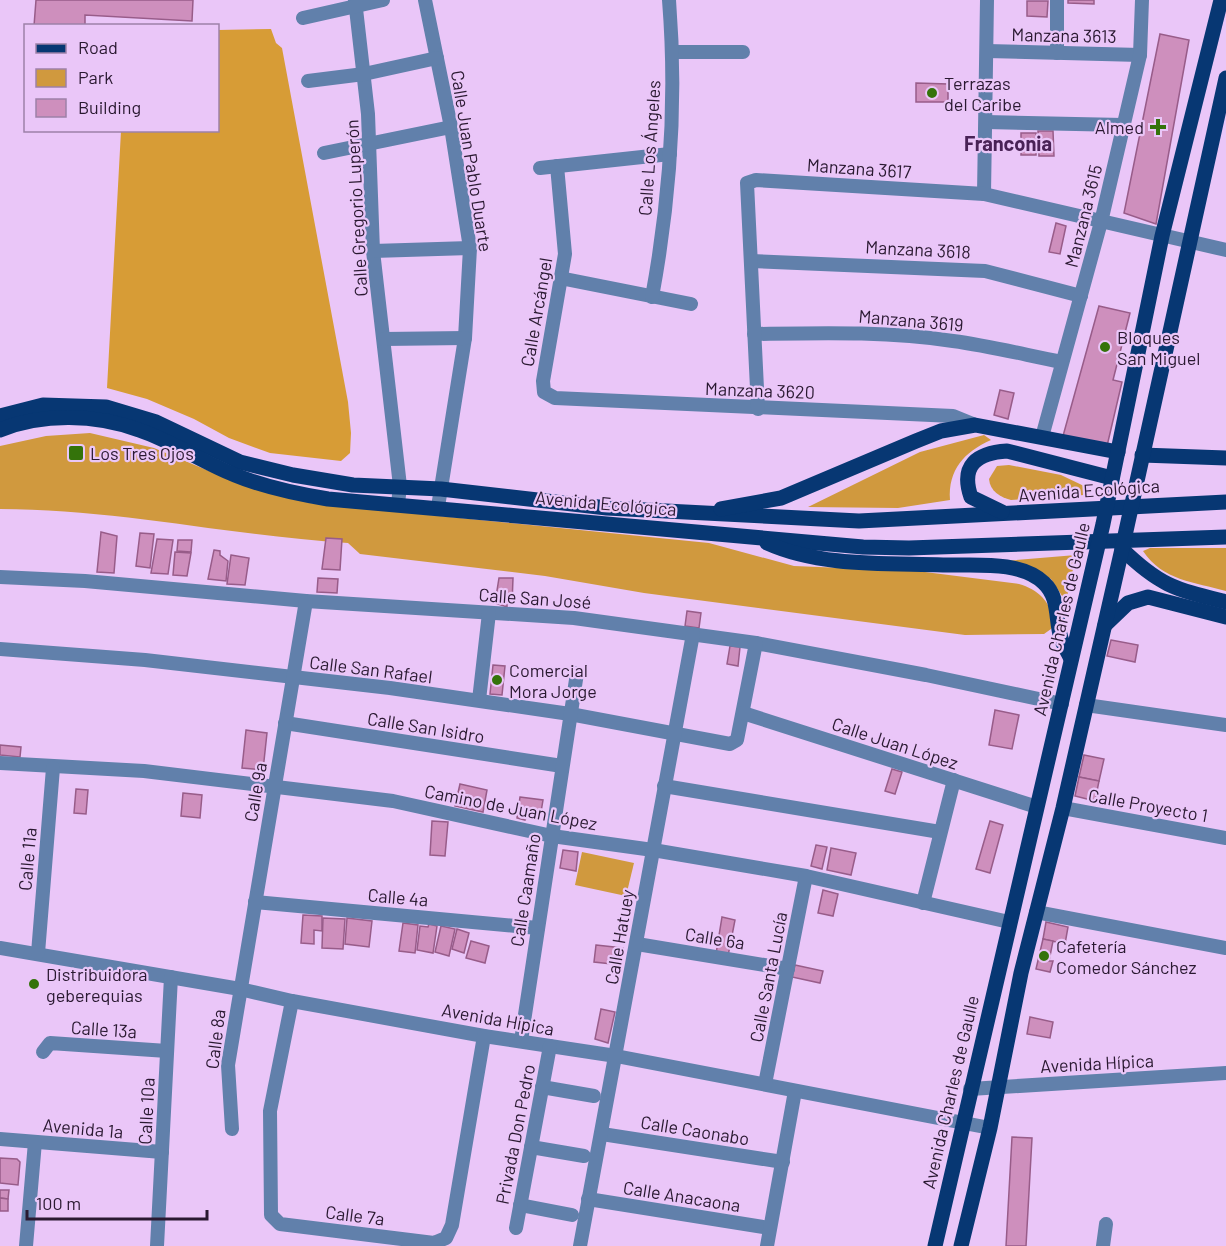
<svg xmlns="http://www.w3.org/2000/svg" width="1226" height="1246" viewBox="0 0 1226 1246" font-family="Barlow,sans-serif">
<style>
.green{fill:#d0993e}
.forest{fill:#d79c36}
.building{fill:#ce8fbd;stroke:#985c89;stroke-width:1.5}
.lines{fill:none;stroke-linecap:round;stroke-linejoin:round}
.minor{stroke:#6180ab;stroke-width:14}
.major{stroke:#073773;stroke-width:15}
.poi-dot{fill:#34730a;stroke:#eac6f8;stroke-width:2}
.labels{text-anchor:middle;dominant-baseline:central;stroke-width:4.5;stroke-linejoin:round;paint-order:stroke}
.street-label{font-size:18px;fill:#2a1931;stroke:#eac6f8}
.poi-label{font-size:18px;fill:#2a1931;stroke:#eac6f8;text-anchor:start}
.neighbourhood-label{font-size:20px;font-weight:bold;fill:#492256;stroke:#eac6f8}
</style>
<rect width="100%" height="100%" fill="#eac6f8"/>
<g class="green">
<path d="M90,433L154,448L209,471L310,503L709,543L794,566L917,571L1019,584C1040,590 1056,606 1051,629L1044,634L965,635L644,593L545,576L360,554L348,543C232,536 117,509 0,509V446L46,436Z"/>
<path d="M984,435L991,440C964,452 948,470 950,500L898,508L808,507L920,452Z"/>
<path d="M1009,465L1061,475L1084,486V495L1011,500C1000,497 990,491 989,479L997,466Z"/>
<path d="M1150,548H1226V591C1195,582 1163,581 1143,551Z"/>
<path d="M1076,555L1066,602L1051,579L1042,573L982,563Z"/>
<path d="M582,852L634,863L626,896L575,885Z"/>
</g>
<path class="forest" d="M271,29L276,43L282,48L348,402L351,433L350,453L341,461L270,453L229,438L194,419L147,399L107,388L121,131L218,130V30Z"/>
<g class="building">
<path d="M36,0H193L192,21L85,15V26H34Z"/>
<path d="M1068,0H1094V4L1068,3Z"/>
<path d="M1027,1H1048L1047,17L1027,16Z"/>
<path d="M1160,34L1189,40L1156,224L1124,213Z"/>
<path d="M916,83L948,84V102H916Z"/>
<path d="M1038,131H1053L1054,156H1039Z"/>
<rect x="1021" y="133" width="15" height="22"/>
<path d="M1056,223L1066,226L1060,254L1049,252Z"/>
<path d="M1099,306L1130,313L1113,380L1122,382L1107,446L1063,436Z"/>
<path d="M1000,390L1014,393L1008,419L994,415Z"/>
<path d="M101,532L117,536L114,573L97,572Z"/>
<path d="M140,533L154,534L150,568L136,566Z"/>
<path d="M326,538L342,539L340,570L322,569Z"/>
<path d="M157,539L173,540L168,574L151,573Z"/>
<path d="M178,540H192L191,552L177,551Z"/>
<path d="M214,550L220,551V555L228,561L226,581L208,579Z"/>
<path d="M175,552L191,553L187,576L173,575Z"/>
<path d="M231,555L249,558L245,585L227,584Z"/>
<path d="M318,578L338,579L337,593L317,592Z"/>
<path d="M499,578H513L512,604L507,603V607L495,603Z"/>
<path d="M687,611L701,613L699,628L685,626Z"/>
<path d="M1111,640L1138,645L1135,662L1107,656Z"/>
<path d="M730,646L740,647L738,666L727,664Z"/>
<path d="M493,665L505,666L502,695L490,694Z"/>
<path d="M995,710L1019,715L1012,749L989,745Z"/>
<path d="M246,730L267,733L263,770L242,768Z"/>
<path d="M0,745L21,747L20,757L0,755Z"/>
<path d="M1084,755L1104,759L1099,781L1079,777Z"/>
<path d="M892,769L902,772L895,794L885,791Z"/>
<path d="M1079,777L1099,781L1095,801L1075,796Z"/>
<path d="M460,784L487,790L483,812L455,806Z"/>
<path d="M76,789L88,790L86,814L74,813Z"/>
<path d="M183,793L202,795L200,818L181,816Z"/>
<path d="M520,797L543,800L541,812L529,811L525,820L517,818Z"/>
<path d="M432,821L448,822L445,856L430,855Z"/>
<path d="M990,821L1003,825L990,873L976,869Z"/>
<path d="M816,845L827,847L822,869L811,866Z"/>
<path d="M831,848L856,853L851,875L827,870Z"/>
<path d="M563,850L578,852L576,871L560,868Z"/>
<path d="M823,890L838,894L833,916L818,913Z"/>
<path d="M303,915L322,916V931L314,930V944L301,943Z"/>
<path d="M722,917L735,920L728,956L716,954Z"/>
<path d="M323,918L345,919L343,949L322,948Z"/>
<path d="M347,918L372,921L369,947L345,944Z"/>
<path d="M1046,922L1068,927L1065,944L1043,939Z"/>
<path d="M403,923L418,925L415,953L399,951Z"/>
<path d="M429,924L437,926L433,953L417,950L420,926L428,927Z"/>
<path d="M441,926L455,929L449,956L435,952Z"/>
<path d="M457,929L469,933L464,953L452,949Z"/>
<path d="M1043,939L1053,941L1049,961H1053L1050,972L1036,969Z"/>
<path d="M471,941L489,946L485,963L466,958Z"/>
<path d="M596,945L623,948L621,965L594,962Z"/>
<path d="M795,965L823,971L820,983L792,977Z"/>
<path d="M601,1009L615,1012L608,1043L595,1039Z"/>
<path d="M1030,1017L1053,1022L1050,1038L1027,1034Z"/>
<path d="M1012,1137L1032,1138L1026,1246H1006Z"/>
<path d="M0,1158L17,1159L20,1162L18,1185L0,1183Z"/>
<path d="M0,1190H9L8,1199L0,1198Z"/>
<path d="M0,1198L8,1199V1211H0Z"/>
</g>
<g class="lines">
<g class="minor">
<path d="M355,0L368,114L373,251L400,486L398,504"/>
<path d="M425,0L451,127L470,248L465,338L438,507"/>
<path d="M303,18L383,0"/>
<path d="M987,51L1140,55"/>
<path d="M673,52H743"/>
<path d="M1057,53V0"/>
<path d="M308,81L364,74L437,58"/>
<path d="M986,122L1123,125"/>
<path d="M324,153L451,127"/>
<path d="M557,166L565,254L543,381L544,392L555,398L953,416L975,425"/>
<path d="M540,168L670,154"/>
<path d="M984,194L987,0"/>
<path d="M373,251L470,248"/>
<path d="M751,261L985,271L1081,296"/>
<path d="M560,278L691,304"/>
<path d="M652,297C670,200 677,99 669,0"/>
<path d="M754,334C821,333 887,331 953,341C990,346 1026,355 1062,362"/>
<path d="M384,339L465,338"/>
<path d="M758,409L747,183L756,180L984,194L1226,250"/>
<path d="M1042,437L1101,222L1140,55L1142,0"/>
<path d="M0,577L85,581L306,601L574,618L756,643L926,675L1062,704"/>
<path d="M0,649L145,660L390,688L570,714L730,744L737,740L756,643"/>
<path d="M479,700L489,613"/>
<path d="M1086,705L1226,725"/>
<path d="M743,713L1037,807"/>
<path d="M285,723L562,766"/>
<path d="M0,763L144,771L393,801L552,836L653,850L806,876L1009,922"/>
<path d="M664,786L940,832"/>
<path d="M1063,808L1226,838"/>
<path d="M255,902L538,928"/>
<path d="M923,903L954,780"/>
<path d="M1036,912L1226,948"/>
<path d="M637,944L788,969"/>
<path d="M0,948L240,989L292,1001L484,1036L616,1056L990,1128"/>
<path d="M38,953L53,768"/>
<path d="M292,1001L270,1111L271,1215L280,1224L434,1243L446,1238L452,1225L484,1036"/>
<path d="M521,1041L577,673"/>
<path d="M43,1052L50,1043L167,1051"/>
<path d="M765,1084L806,876"/>
<path d="M542,1087L594,1096"/>
<path d="M970,1089L1226,1073"/>
<path d="M232,1129L228,1065L306,601"/>
<path d="M602,1134L783,1162"/>
<path d="M0,1139L162,1152"/>
<path d="M531,1147L584,1156"/>
<path d="M588,1199L769,1228"/>
<path d="M520,1205L572,1215"/>
<path d="M516,1228L550,1046"/>
<path d="M26,1246L35,1142"/>
<path d="M157,1246L171,977"/>
<path d="M580,1246L693,634"/>
<path d="M767,1246L795,1091"/>
<path d="M1103,1246L1106,1224"/>
</g>
<g class="major">
<path d="M0,416L43,405L106,407L156,422L240,462L293,475L353,485L441,489L607,508L859,521L1226,502"/>
<path d="M0,430C43,413 95,414 139,430C172,441 202,462 235,475C264,487 297,494 328,499L863,547L909,548L1226,537"/>
<path d="M1142,455L1226,458"/>
<path d="M721,509L781,498L916,441L941,431L975,425L1118,452"/>
<path d="M1002,512L971,497C960,465 977,453 1007,451L1112,478"/>
<path d="M767,543C820,567 886,563 943,565C974,566 1020,560 1044,583C1060,598 1055,620 1061,638C1063,645 1068,652 1071,659"/>
<path d="M1122,549C1160,586 1175,589 1226,602"/>
<path d="M1105,625L1128,603L1148,597L1226,617"/>
<path d="M935,1246L1103,524L1162,236L1221,0"/>
<path d="M961,1246L990,1128L1021,973L1063,808L1122,549L1226,78"/>
</g>
</g>
<g class="poi-dot">
<circle cx="932" cy="93" r="6"/>
<path d="M1155 118h6v6h6v6h-6v6h-6v-6h-6v-6h6z"/>
<circle cx="1105" cy="347" r="6"/>
<rect x="68" y="445" width="16" height="16" rx="3"/>
<circle cx="497" cy="680" r="6"/>
<circle cx="1044" cy="956" r="6"/>
<circle cx="34" cy="984" r="6"/>
</g>
<g class="labels">
<g class="street-label">
<text transform="translate(1064 35) rotate(1)">Manzana 3613</text>
<text transform="translate(649 148) rotate(-86)">Calle Los Ángeles</text>
<text transform="translate(472 161) rotate(81)">Calle Juan Pablo Duarte</text>
<text transform="translate(859 168) rotate(4)">Manzana 3617</text>
<text transform="translate(356 208) rotate(-93)">Calle Gregorio Luperón</text>
<text transform="translate(1083 216) rotate(-76)">Manzana 3615</text>
<text transform="translate(918 249) rotate(3)">Manzana 3618</text>
<text transform="translate(536 312) rotate(-80)">Calle Arcángel</text>
<text transform="translate(911 320) rotate(5)">Manzana 3619</text>
<text transform="translate(760 390) rotate(2)">Manzana 3620</text>
<text transform="translate(1089 490) rotate(-4)">Avenida Ecológica</text>
<text transform="translate(606 503) rotate(5)">Avenida Ecológica</text>
<text transform="translate(535 598) rotate(4)">Calle San José</text>
<text transform="translate(1061 619) rotate(-77)">Avenida Charles de Gaulle</text>
<text transform="translate(371 669) rotate(7)">Calle San Rafael</text>
<text transform="translate(426 727) rotate(9)">Calle San Isidro</text>
<text transform="translate(895 743) rotate(18)">Calle Juan López</text>
<text transform="translate(255 792) rotate(-80)">Calle 9a</text>
<text transform="translate(1148 805) rotate(10)">Calle Proyecto 1</text>
<text transform="translate(511 807) rotate(11)">Camino de Juan López</text>
<text transform="translate(27 859) rotate(-85)">Calle 11a</text>
<text transform="translate(525 890) rotate(-81)">Calle Caamaño</text>
<text transform="translate(398 897) rotate(5)">Calle 4a</text>
<text transform="translate(619 937) rotate(-80)">Calle Hatuey</text>
<text transform="translate(715 938) rotate(9)">Calle 6a</text>
<text transform="translate(768 977) rotate(-79)">Calle Santa Lucía</text>
<text transform="translate(498 1019) rotate(10)">Avenida Hípica</text>
<text transform="translate(104 1029) rotate(4)">Calle 13a</text>
<text transform="translate(215 1039) rotate(-83)">Calle 8a</text>
<text transform="translate(1097 1063) rotate(-3)">Avenida Hípica</text>
<text transform="translate(950 1092) rotate(-77)">Avenida Charles de Gaulle</text>
<text transform="translate(146 1111) rotate(-87)">Calle 10a</text>
<text transform="translate(83 1128) rotate(5)">Avenida 1a</text>
<text transform="translate(695 1130) rotate(9)">Calle Caonabo</text>
<text transform="translate(515 1134) rotate(-79)">Privada Don Pedro</text>
<text transform="translate(682 1196) rotate(9)">Calle Anacaona</text>
<text transform="translate(355 1215) rotate(7)">Calle 7a</text>
</g>
<g class="poi-label">
<text x="944" y="83">Terrazas<tspan x="944" dy="21">del Caribe</tspan></text>
<text x="1144" y="127" text-anchor="end">Almed</text>
<text x="1117" y="337">Bloques<tspan x="1117" dy="21">San Miguel</tspan></text>
<text x="90" y="453">Los Tres Ojos</text>
<text x="509" y="670">Comercial<tspan x="509" dy="21">Mora Jorge</tspan></text>
<text x="1056" y="946">Cafetería<tspan x="1056" dy="21">Comedor Sánchez</tspan></text>
<text x="46" y="974">Distribuidora<tspan x="46" dy="21">geberequias</tspan></text>
</g>
<g class="neighbourhood-label">
<text x="1008" y="143">Franconia</text>
</g>
</g>
<rect x="24" y="24" width="195" height="108" fill="#eac6f8" stroke="#9d81a8" stroke-width="1.5"/>
<rect x="36" y="44" width="30" height="9" fill="#073773" stroke="#9d81a8" stroke-width="1.5"/>
<text x="78" y="54" font-size="18" fill="#2a1931">Road</text>
<rect x="36" y="69" width="30" height="18" fill="#d0993e" stroke="#9d81a8" stroke-width="1.5"/>
<text x="78" y="84" font-size="18" fill="#2a1931">Park</text>
<rect x="36" y="99" width="30" height="18" fill="#ce8fbd" stroke="#9d81a8" stroke-width="1.5"/>
<text x="78" y="114" font-size="18" fill="#2a1931">Building</text>
<path d="M27 1210v9h180v-9" fill="none" stroke="#2a1931" stroke-width="3"/>
<text x="36" y="1210" font-size="18" fill="#2a1931" stroke="#eac6f8" stroke-width="4.5" paint-order="stroke">100 m</text>
</svg>
